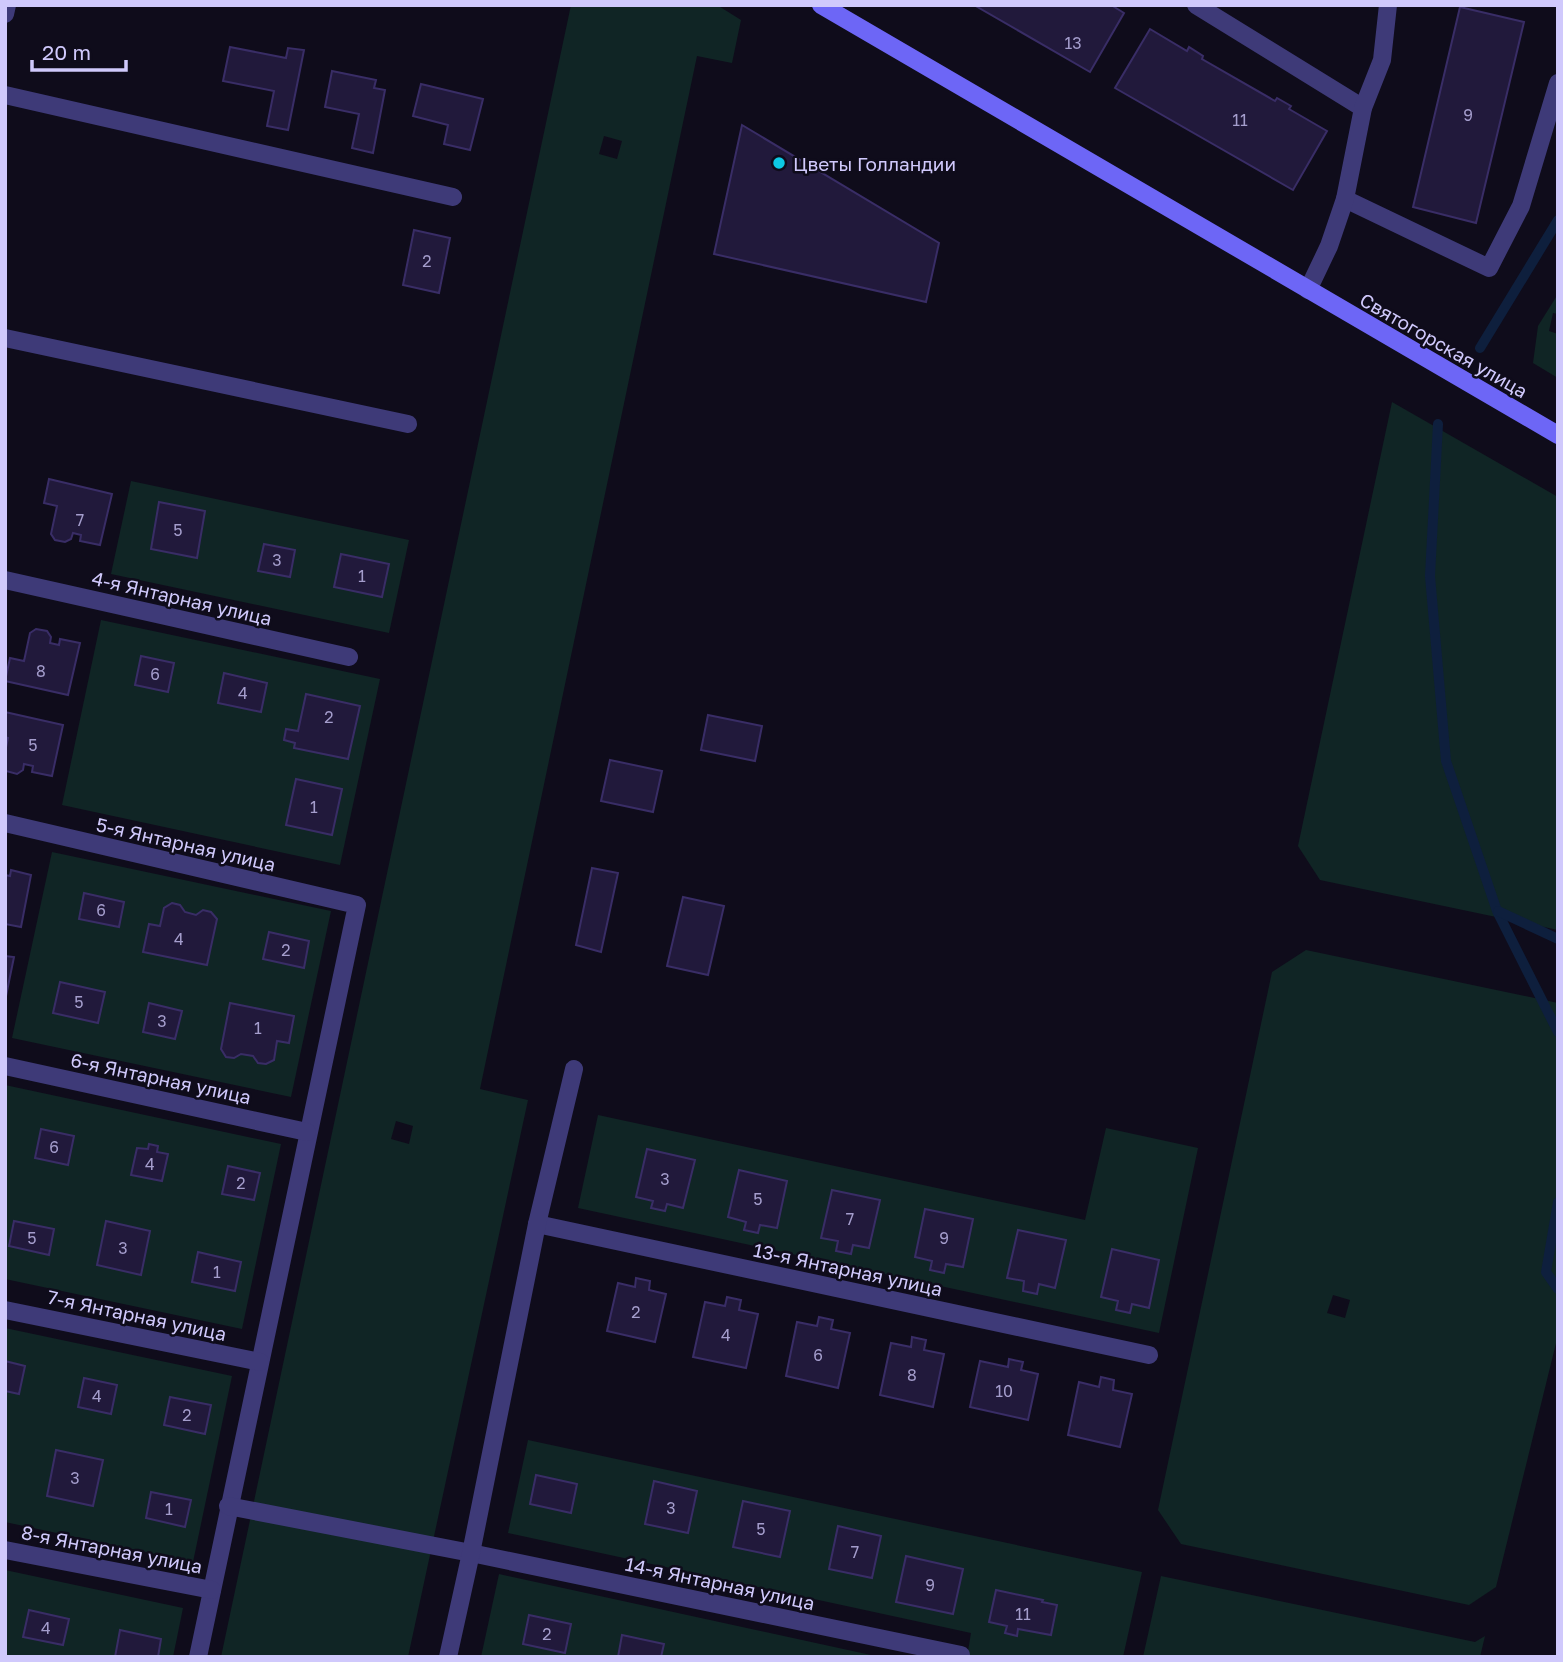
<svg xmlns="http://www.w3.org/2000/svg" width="1563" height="1662" viewBox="0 0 1563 1662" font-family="'Golos Text',sans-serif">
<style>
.green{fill:#102525;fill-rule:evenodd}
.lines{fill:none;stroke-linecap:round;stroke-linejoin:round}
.stream{stroke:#0e1f3d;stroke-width:10}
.building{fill:#21193b;stroke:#392d66;stroke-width:2}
.lane{stroke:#3e3a78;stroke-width:18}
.street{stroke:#3e3a78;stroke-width:18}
.secondary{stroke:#6d66f6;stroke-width:18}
.poi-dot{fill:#0dc9e4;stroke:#0f0c1b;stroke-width:2.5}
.labels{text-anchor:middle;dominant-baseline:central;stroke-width:5;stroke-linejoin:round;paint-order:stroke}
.number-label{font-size:16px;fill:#a49dcc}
.poi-label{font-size:19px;fill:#d0c9fc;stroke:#0f0c1b;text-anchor:start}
.street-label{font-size:19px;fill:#d0c9fc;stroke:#0f0c1b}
</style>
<rect width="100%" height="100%" fill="#0f0c1b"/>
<g class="green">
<path d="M571,5H717L741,20L732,63L697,56L480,1089L528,1100L408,1657H221ZM604,136L622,141L617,159L599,154ZM396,1121L413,1126L409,1144L391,1139Z"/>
<path d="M1558,294V314L1553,313L1549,331L1558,334V378L1533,363L1538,326Z"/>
<path d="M1392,402L1558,497V930L1320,880L1298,846Z"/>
<path d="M131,481L409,540L389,633L111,574Z"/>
<path d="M101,620L380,679L340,865L62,805Z"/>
<path d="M52,852L331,911L291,1097L12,1038Z"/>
<path d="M1306,950L1558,1003V1335L1496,1587L1469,1605L1181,1544L1158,1510L1272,972ZM1333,1295L1350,1300L1345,1318L1327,1313Z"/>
<path d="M5,1085L281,1144L242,1329L5,1279Z"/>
<path d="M598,1115L1085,1220L1106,1128L1198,1148L1159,1333L578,1208Z"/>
<path d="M5,1328L232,1376L193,1562L5,1522Z"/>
<path d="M528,1440L1142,1572L1123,1657H967L971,1633L508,1533Z"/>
<path d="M5,1570L183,1608L173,1657H5Z"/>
<path d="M499,1574L880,1657H481Z"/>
<path d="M1161,1576L1475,1642L1485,1636L1480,1657H1143Z"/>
</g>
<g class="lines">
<g class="stream">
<path d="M1480,348L1558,220"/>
<path d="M1438,424L1430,576L1446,761L1497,911L1558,1032"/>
<path d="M1498,911L1558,939"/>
<path d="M1558,1202L1546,1272L1558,1289"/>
</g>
</g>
<g class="building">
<path d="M974,5H1111L1124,13L1090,72Z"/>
<path d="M1460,7L1524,22L1476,223L1413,207Z"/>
<path d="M1150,29L1187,51L1189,47L1203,56L1202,59L1275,101L1277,98L1291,106L1289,109L1327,131L1293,190L1115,88Z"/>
<path d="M230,47L286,58L288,48L304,50L288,130L267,126L274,91L223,81Z"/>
<path d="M332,71L376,80L374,88L385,90L373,153L352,148L359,114L325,107Z"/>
<path d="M421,84L483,99L470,150L444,144L448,125L413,116Z"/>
<path d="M742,125L939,243L926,302L714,254Z"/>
<path d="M414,230L450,238L439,293L403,285Z"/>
<path d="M49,479L112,494L100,545L80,541L81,535L73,533L71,539L65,542L55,540L51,534L57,506L44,503Z"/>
<path d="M159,502L205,511L197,558L151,549Z"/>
<path d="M264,544L295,550L290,577L258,571Z"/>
<path d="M341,554L389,564L382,597L334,587Z"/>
<path d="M36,629L47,631L51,637L50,643L59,645L60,639L80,643L68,695L5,681L10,658L24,661L30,633Z"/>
<path d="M141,656L174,663L168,692L135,685Z"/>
<path d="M224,673L267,683L261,712L218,703Z"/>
<path d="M306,694L360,706L348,759L294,748L295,743L284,740L286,729L298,731Z"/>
<path d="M5,712L63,725L52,776L32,772L33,766L24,764L23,770L17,774L6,771L5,752L8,738L5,737Z"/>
<path d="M708,715L762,726L755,761L701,750Z"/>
<path d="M610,760L662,771L653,812L601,801Z"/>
<path d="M296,779L342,789L332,835L286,825Z"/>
<path d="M592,868L618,873L601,952L576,945Z"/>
<path d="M11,870L31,875L21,927L5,924V875L10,876Z"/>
<path d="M84,893L124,902L119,927L79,919Z"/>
<path d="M683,897L724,906L708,975L667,966Z"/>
<path d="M172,903L180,905L185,912L196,915L203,910L211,912L217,919L207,965L143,952L149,924L160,926L164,908Z"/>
<path d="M269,932L309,941L304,968L263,959Z"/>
<path d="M5,956L14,957L5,1001Z"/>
<path d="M60,982L105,992L98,1023L53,1013Z"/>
<path d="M149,1003L182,1011L175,1039L143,1032Z"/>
<path d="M230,1003L294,1016L289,1043L277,1041L274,1060L266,1064L258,1063L253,1056L241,1054L234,1058L226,1057L221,1049Z"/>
<path d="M41,1129L74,1136L68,1165L35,1158Z"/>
<path d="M149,1144L158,1146L157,1152L168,1154L162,1181L131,1175L137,1148L148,1149Z"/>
<path d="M647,1149L695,1160L683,1208L667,1204L665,1211L651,1208L653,1201L636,1197Z"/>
<path d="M228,1166L260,1173L254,1200L222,1194Z"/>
<path d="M739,1170L787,1181L777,1228L760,1225L758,1233L744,1230L746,1222L728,1217Z"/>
<path d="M832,1190L880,1200L869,1248L853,1245L851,1254L836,1251L838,1241L821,1238Z"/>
<path d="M925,1209L973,1219L963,1267L946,1264L944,1273L930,1270L932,1261L915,1257Z"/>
<path d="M14,1221L54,1229L49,1255L9,1246Z"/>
<path d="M106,1221L150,1231L141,1275L97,1265Z"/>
<path d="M1018,1230L1066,1240L1055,1288L1039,1284L1037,1294L1023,1291L1024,1281L1007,1278Z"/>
<path d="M1112,1249L1159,1260L1149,1308L1132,1304L1130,1313L1116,1310L1118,1301L1101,1297Z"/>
<path d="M198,1252L241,1262L235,1291L192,1282Z"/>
<path d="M636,1278L650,1281L649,1290L666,1294L655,1342L607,1331L618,1283L635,1287Z"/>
<path d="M727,1297L741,1300L739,1310L758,1314L746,1368L693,1357L705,1302L725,1306Z"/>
<path d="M819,1317L833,1320L831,1329L850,1333L838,1388L786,1376L797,1322L817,1326Z"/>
<path d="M912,1337L926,1340L924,1350L944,1354L933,1407L880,1395L891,1343L911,1347Z"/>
<path d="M1009,1359L1023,1362L1021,1370L1038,1374L1028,1420L970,1407L980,1361L1008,1367Z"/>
<path d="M5,1361L25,1366L19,1394L5,1391Z"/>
<path d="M1101,1377L1114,1380L1113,1390L1132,1394L1120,1447L1068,1435L1079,1382L1099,1387Z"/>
<path d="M84,1378L117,1385L111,1414L78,1407Z"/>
<path d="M170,1397L211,1405L205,1434L164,1425Z"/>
<path d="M56,1450L103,1460L93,1506L47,1496Z"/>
<path d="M536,1475L577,1484L571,1513L530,1504Z"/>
<path d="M654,1481L697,1491L688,1533L645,1524Z"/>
<path d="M151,1492L191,1500L185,1527L146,1518Z"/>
<path d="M743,1501L790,1511L780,1557L733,1547Z"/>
<path d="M838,1526L881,1536L872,1578L829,1569Z"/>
<path d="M906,1556L963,1569L953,1614L896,1602Z"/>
<path d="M996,1590L1043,1600L1042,1602L1057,1605L1051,1635L1018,1629L1017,1636L1005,1633L1007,1626L989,1622Z"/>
<path d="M29,1610L69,1619L63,1645L23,1637Z"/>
<path d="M529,1615L571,1624L565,1653L523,1644Z"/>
<path d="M120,1630L161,1639L158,1657H115Z"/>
<path d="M622,1635L664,1644L661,1657H618Z"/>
</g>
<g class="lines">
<path class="lane" d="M1345,199L1489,268L1521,206L1558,83"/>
<g class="street">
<path d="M1196,5L1363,108"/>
<path d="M5,14L7,5"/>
<path d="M5,95L453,197"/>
<path d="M1308,290L1329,246L1345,199L1363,108L1382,60L1388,5"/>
<path d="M5,338L408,424"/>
<path d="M5,580L349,657"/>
<path d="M5,823L357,905L198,1657"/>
<path d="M5,1066L307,1132"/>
<path d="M537,1224L1149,1355"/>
<path d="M5,1310L260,1362"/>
<path d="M228,1506L471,1553L961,1655"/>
<path d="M5,1550L212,1590"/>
<path d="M448,1657L471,1553L537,1224L574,1069"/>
</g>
<path class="secondary" d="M821,5L1558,435"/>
</g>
<circle class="poi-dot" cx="779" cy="163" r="7"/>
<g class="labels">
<g class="number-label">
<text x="1073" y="43">13</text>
<text x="1468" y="115">9</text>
<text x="1240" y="120">11</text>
<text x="427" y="261">2</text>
<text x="80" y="520">7</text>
<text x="178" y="530">5</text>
<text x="277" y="560">3</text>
<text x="362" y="576">1</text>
<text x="41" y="671">8</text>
<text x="155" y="674">6</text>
<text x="243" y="693">4</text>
<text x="329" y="717">2</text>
<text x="33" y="745">5</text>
<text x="314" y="807">1</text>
<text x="101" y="910">6</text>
<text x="179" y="939">4</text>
<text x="286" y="950">2</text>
<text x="79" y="1002">5</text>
<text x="162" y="1021">3</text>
<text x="258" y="1028">1</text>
<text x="54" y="1147">6</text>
<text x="150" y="1164">4</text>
<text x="665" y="1179">3</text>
<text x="241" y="1183">2</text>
<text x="758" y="1199">5</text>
<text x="850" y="1219">7</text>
<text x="32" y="1238">5</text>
<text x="944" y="1238">9</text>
<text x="123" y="1248">3</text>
<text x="217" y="1272">1</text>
<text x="636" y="1312">2</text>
<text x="726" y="1335">4</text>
<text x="818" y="1355">6</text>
<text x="912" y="1375">8</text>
<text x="1004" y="1391">10</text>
<text x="97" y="1396">4</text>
<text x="187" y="1415">2</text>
<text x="75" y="1478">3</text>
<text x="671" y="1508">3</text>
<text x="169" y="1509">1</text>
<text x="761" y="1529">5</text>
<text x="855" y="1552">7</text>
<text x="930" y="1585">9</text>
<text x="1023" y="1614">11</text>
<text x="46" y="1628">4</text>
<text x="547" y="1634">2</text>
</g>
<g class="poi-label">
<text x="793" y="163">Цветы Голландии</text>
</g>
<g class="street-label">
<text transform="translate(1444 345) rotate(30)">Святогорская улица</text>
<text transform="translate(182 598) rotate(13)">4-я Янтарная улица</text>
<text transform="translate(186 844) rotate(13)">5-я Янтарная улица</text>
<text transform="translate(161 1078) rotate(12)">6-я Янтарная улица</text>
<text transform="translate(848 1269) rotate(12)">13-я Янтарная улица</text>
<text transform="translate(137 1315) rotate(12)">7-я Янтарная улица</text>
<text transform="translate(112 1549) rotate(11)">8-я Янтарная улица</text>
<text transform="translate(720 1583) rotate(12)">14-я Янтарная улица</text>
</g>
</g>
<rect width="1563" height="1662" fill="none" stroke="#d0c9fc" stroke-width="14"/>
<path d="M32 60v10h94v-10" fill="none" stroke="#d0c9fc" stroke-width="3.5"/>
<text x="42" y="60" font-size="21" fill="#d0c9fc" stroke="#0f0c1b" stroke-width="5" paint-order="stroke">20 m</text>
</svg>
